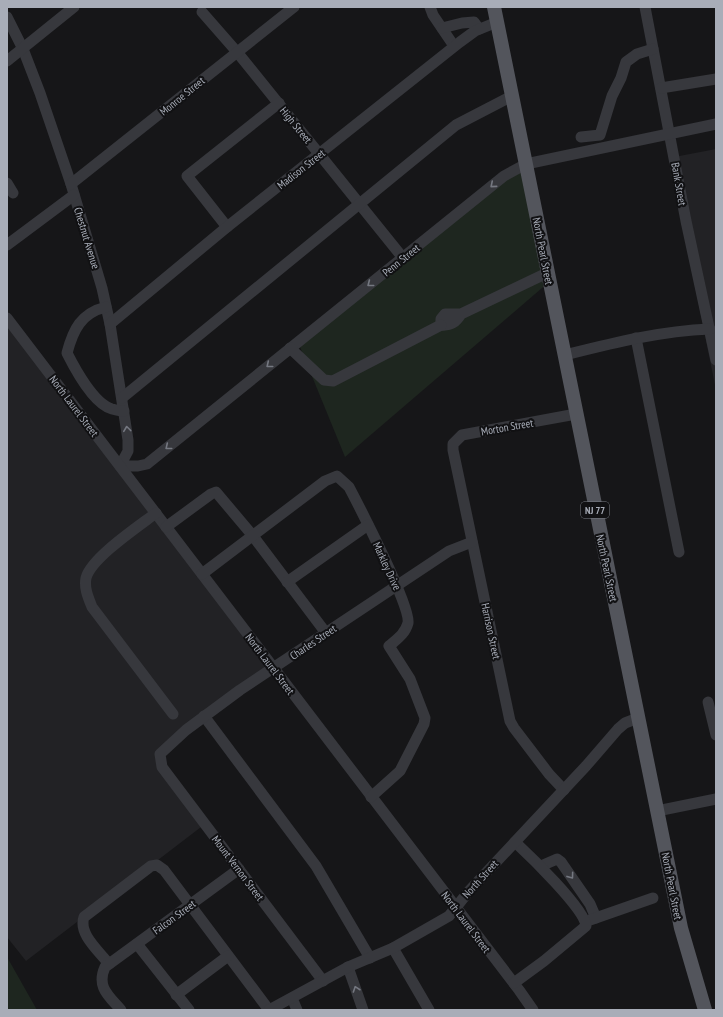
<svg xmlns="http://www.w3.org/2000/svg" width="723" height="1017" viewBox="0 0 723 1017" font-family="'PT Sans Narrow',sans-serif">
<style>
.built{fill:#222225}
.green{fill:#1e261f}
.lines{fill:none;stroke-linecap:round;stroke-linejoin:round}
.minor{stroke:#37383d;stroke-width:11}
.major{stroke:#53555c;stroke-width:14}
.oneway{stroke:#757881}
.labels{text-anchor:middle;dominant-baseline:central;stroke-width:4;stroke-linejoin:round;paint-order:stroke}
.shield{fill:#111113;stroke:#7b7e86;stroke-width:1}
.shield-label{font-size:10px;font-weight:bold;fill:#a8adb8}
.street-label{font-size:11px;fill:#a8adb8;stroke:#111113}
</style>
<rect width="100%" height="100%" fill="#161618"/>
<g class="built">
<path d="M716,149V390L669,158Z"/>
<path d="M7,318L273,668L162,750V767L205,824L26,961L7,937Z"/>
</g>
<g class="green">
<path d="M526,164L549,282L345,457L298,342Z"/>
<path d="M7,957L11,964L37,1010H7Z"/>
</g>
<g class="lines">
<g class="minor">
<path d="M430,7L433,15L454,46"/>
<path d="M645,7L686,221L716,360"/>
<path d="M202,12L237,52L403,258"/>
<path d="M7,17L23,49L40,93L71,184L102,288L110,324L128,440V451L120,466H138L147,464L504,176L526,164L716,124"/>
<path d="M442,28L462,23L474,22L479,29"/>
<path d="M7,61L74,7"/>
<path d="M661,88L716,79"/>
<path d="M581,137L600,135L612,96L621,78L626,62L637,54L653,49"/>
<path d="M7,183L13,193"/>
<path d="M71,184L294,7"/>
<path d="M227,227L187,176L279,103"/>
<path d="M7,245L74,195"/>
<path d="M106,307C81,313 73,330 67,353C75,369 94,404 112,409C116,410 120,411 124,411"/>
<path d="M461,314C456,322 451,326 441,325V319L445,314H461L547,273"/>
<path d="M7,318L519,990L533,1010"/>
<path d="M110,324L227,227L460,42L475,31L497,22"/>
<path d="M636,338L679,552"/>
<path d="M290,348L324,380L333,381L441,325"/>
<path d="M565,355C613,343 660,331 710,329"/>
<path d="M122,398L456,125L512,96"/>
<path d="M156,513C139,526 91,558 86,578C84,588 88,597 92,607L173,714"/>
<path d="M166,527L211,494L216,492L253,536L326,633"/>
<path d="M202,574L325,481L337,476L349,487C360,508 411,607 408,623C405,634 397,639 389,646L410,679L425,718L424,724L400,771L371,797"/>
<path d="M287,582L368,525"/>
<path d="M708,702L716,735"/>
<path d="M204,716L316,866L370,958"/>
<path d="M564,790L549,774L514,728L510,721L453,450V444L462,435L576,414"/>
<path d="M657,811L716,799"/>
<path d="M541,866L557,859L561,862L590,904L596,918"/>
<path d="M590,920L653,898"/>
<path d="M137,944L189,1010"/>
<path d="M393,948L429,1010"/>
<path d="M109,964C99,951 78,934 84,917L151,866L157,865L164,870L269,1010"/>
<path d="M348,967L363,1010"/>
<path d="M323,981L162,767L160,754L186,730L240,690L449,551L472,542"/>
<path d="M514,983L544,961L586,926C585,909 529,855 515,842"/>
<path d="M176,995L228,956"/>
<path d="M292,998L297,1010"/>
<path d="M121,1010C109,996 96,987 105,967L239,869"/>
<path d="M269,1010L348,967L393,948L449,916L469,891L586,766L618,729L625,723L638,718"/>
</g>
<path class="major" d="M494,7L681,928L705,1010"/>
</g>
<defs><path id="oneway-chevron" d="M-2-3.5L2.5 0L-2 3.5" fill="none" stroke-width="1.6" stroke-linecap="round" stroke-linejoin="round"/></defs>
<g class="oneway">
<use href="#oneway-chevron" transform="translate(493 185) rotate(140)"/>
<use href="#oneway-chevron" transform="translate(370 284) rotate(142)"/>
<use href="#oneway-chevron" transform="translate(269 365) rotate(141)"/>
<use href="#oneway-chevron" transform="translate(127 429) rotate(-97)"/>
<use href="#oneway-chevron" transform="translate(168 447) rotate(141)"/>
<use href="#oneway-chevron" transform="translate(571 876) rotate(54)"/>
<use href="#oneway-chevron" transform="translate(356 989) rotate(-109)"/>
</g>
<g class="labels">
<rect class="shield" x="581" y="502" width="28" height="16" rx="3"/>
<g class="shield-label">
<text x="595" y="510">NJ 77</text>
</g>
<g class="street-label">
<text transform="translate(182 96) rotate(-39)">Monroe Street</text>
<text transform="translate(296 125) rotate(51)">High Street</text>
<text transform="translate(301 169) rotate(-38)">Madison Street</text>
<text transform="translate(679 184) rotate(80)">Bank Street</text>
<text transform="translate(87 238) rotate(73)">Chestnut Avenue</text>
<text transform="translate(543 251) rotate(79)">North Pearl Street</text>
<text transform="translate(401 260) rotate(-39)">Penn Street</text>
<text transform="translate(74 406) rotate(53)">North Laurel Street</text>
<text transform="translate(507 427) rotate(-10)">Morton Street</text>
<text transform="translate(387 566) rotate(65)">Markley Drive</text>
<text transform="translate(607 568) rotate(78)">North Pearl Street</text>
<text transform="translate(491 631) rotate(78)">Harrison Street</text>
<text transform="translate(313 642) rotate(-34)">Charles Street</text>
<text transform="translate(270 664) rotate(53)">North Laurel Street</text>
<text transform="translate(238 868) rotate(53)">Mount Vernon Street</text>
<text transform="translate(480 879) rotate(-48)">North Street</text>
<text transform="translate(672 886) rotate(79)">North Pearl Street</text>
<text transform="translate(174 917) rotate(-36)">Falcon Street</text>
<text transform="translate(466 922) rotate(53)">North Laurel Street</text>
</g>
</g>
<rect width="723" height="1017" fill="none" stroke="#a8adb8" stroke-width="16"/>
</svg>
